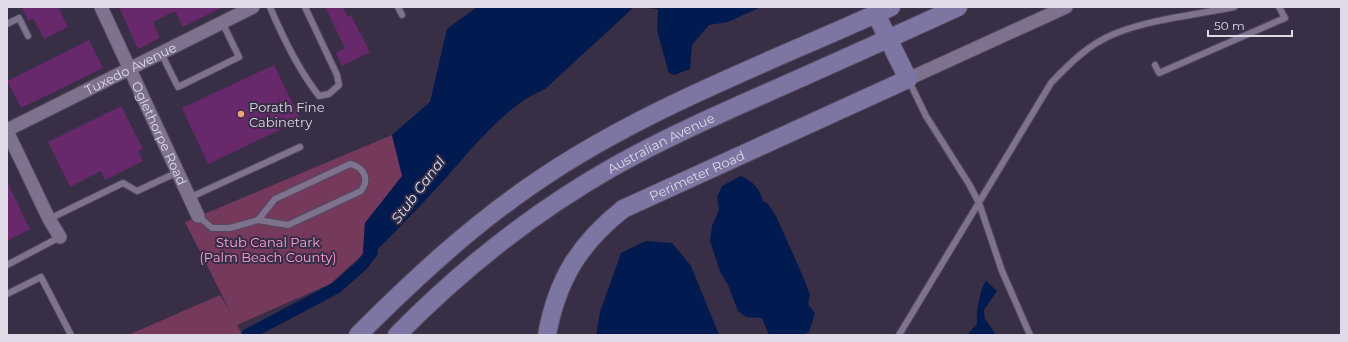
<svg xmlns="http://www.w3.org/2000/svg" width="1348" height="342" viewBox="0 0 1348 342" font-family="Montserrat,sans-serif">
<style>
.green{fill:#74395b}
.water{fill:#011a4f}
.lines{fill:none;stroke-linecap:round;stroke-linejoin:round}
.canal{stroke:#011a4f;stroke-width:12}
.building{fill:#67286c}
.lane-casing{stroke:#51495d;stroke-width:8}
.street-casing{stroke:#51495d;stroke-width:15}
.secondary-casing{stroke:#51495d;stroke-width:20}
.lane{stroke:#7e728e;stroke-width:6}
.street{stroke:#7e728e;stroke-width:13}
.secondary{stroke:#7e76a2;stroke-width:18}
.poi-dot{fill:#f0a378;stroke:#382e46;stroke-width:1.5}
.labels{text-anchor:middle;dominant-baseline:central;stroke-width:4;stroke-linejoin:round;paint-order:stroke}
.street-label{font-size:13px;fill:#dfd9e8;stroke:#382e46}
.poi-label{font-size:13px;fill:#dfd9e8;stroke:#382e46;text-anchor:start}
.park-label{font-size:13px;fill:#fea1d5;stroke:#382e46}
.water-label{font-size:14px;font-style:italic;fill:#d4e0f5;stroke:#382e46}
</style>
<rect width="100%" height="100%" fill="#382e46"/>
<path class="green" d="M392,135L403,176L365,223L363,254L330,284L237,325L243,335H128L220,295L230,311L185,222Z"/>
<g class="water">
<path d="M477,7H761L728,22L709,25L692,45L690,69L674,75L669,73L657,31L658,9L634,7L545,89C501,107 465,158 433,192C410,217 386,241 362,265L365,223L402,176L392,135L430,102L447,29Z"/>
<path d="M741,176C753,182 760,188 763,201L768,204L776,216L805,281L810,295L808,304L815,313L809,332L803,335H769L762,318L746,317L738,311L728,285L721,274L710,241L712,226L719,210L717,197L722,186Z"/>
<path d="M646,241L672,243L691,266L719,335H596L600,312L621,253Z"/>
<path d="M986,281L997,291L984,310L985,319L996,335H967L977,324C976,314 980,288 986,281Z"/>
</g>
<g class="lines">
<path class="canal" d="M247,335L336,288L362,265L372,252"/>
</g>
<g class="building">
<path d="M22,7H58L68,27L44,39L33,18L28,21Z"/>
<path d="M119,7H223L183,27L175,11L153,22L160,38L138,49Z"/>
<path d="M325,7H343L348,17L351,15L370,52L342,66L336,53L345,48Z"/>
<path d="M89,40L103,68L21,108L7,81Z"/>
<path d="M274,65L301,120L208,164L182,108Z"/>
<path d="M121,106L143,149L138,151L143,161L105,180L101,171L70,187L48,142Z"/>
<path d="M7,182L30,229L7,241Z"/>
</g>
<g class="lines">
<g class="lane-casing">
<g id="lane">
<path d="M270,7C283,38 298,69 319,96L329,94L339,85L337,75L305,7"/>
<path d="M398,7L402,15"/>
<path d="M7,24L19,18L28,36"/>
<path d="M161,53L178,87L239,57L222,22"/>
<path d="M1155,65L1159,73L1285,18L1279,7"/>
<path d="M909,81L926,116L969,184L979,203L1002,271L1030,335"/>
<path d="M189,198L300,147"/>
<path d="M198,216L212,228H230L258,220L275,199L350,164C364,167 370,179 361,191L288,225L258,220"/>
<path d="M49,219L123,183L137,191L178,172"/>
<path d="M7,265L60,237"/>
<path d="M7,294L41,277L71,335"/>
<path d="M899,335L1051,83C1069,64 1089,44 1114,34C1151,19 1195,15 1234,7"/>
</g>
</g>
<g class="street-casing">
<g id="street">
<path id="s1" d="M101,7L198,216"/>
<path d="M908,79L1066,7"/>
<path id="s2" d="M7,130L253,7"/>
<path d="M7,131L49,219L60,237"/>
</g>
</g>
<g class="secondary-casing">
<g id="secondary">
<path d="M358,335C413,280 469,228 533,184C643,108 771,62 891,7"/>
<path id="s3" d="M397,335C462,269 535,211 615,166C665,138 717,115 769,92C832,64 895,36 958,7"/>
<path id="s4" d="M547,335C557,280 579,244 623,209L908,79L876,14"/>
</g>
</g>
<use href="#lane" class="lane"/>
<use href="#street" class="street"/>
<use href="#secondary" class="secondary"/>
</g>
<circle class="poi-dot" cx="241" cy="114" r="4"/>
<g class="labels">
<g class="street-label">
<text stroke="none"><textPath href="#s2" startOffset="138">Tuxedo Avenue</textPath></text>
<text stroke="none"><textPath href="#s1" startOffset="139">Oglethorpe Road</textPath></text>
<text stroke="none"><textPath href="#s3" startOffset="328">Australian Avenue</textPath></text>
<text stroke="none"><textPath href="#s4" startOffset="232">Perimeter Road</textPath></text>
</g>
<g class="poi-label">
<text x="249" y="107">Porath Fine<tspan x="249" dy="15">Cabinetry</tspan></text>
</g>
<g class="park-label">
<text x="268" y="242">Stub Canal Park<tspan x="268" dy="15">(Palm Beach County)</tspan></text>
</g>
<g class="water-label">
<text transform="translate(418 190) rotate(-53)">Stub Canal</text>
</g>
</g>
<rect width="1348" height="342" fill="none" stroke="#dfd9e8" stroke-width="16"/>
<path d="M1208 30v6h84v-6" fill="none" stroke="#dfd9e8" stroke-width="2"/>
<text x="1214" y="30" font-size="12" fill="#dfd9e8" stroke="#382e46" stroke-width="3" paint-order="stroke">50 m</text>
</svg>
